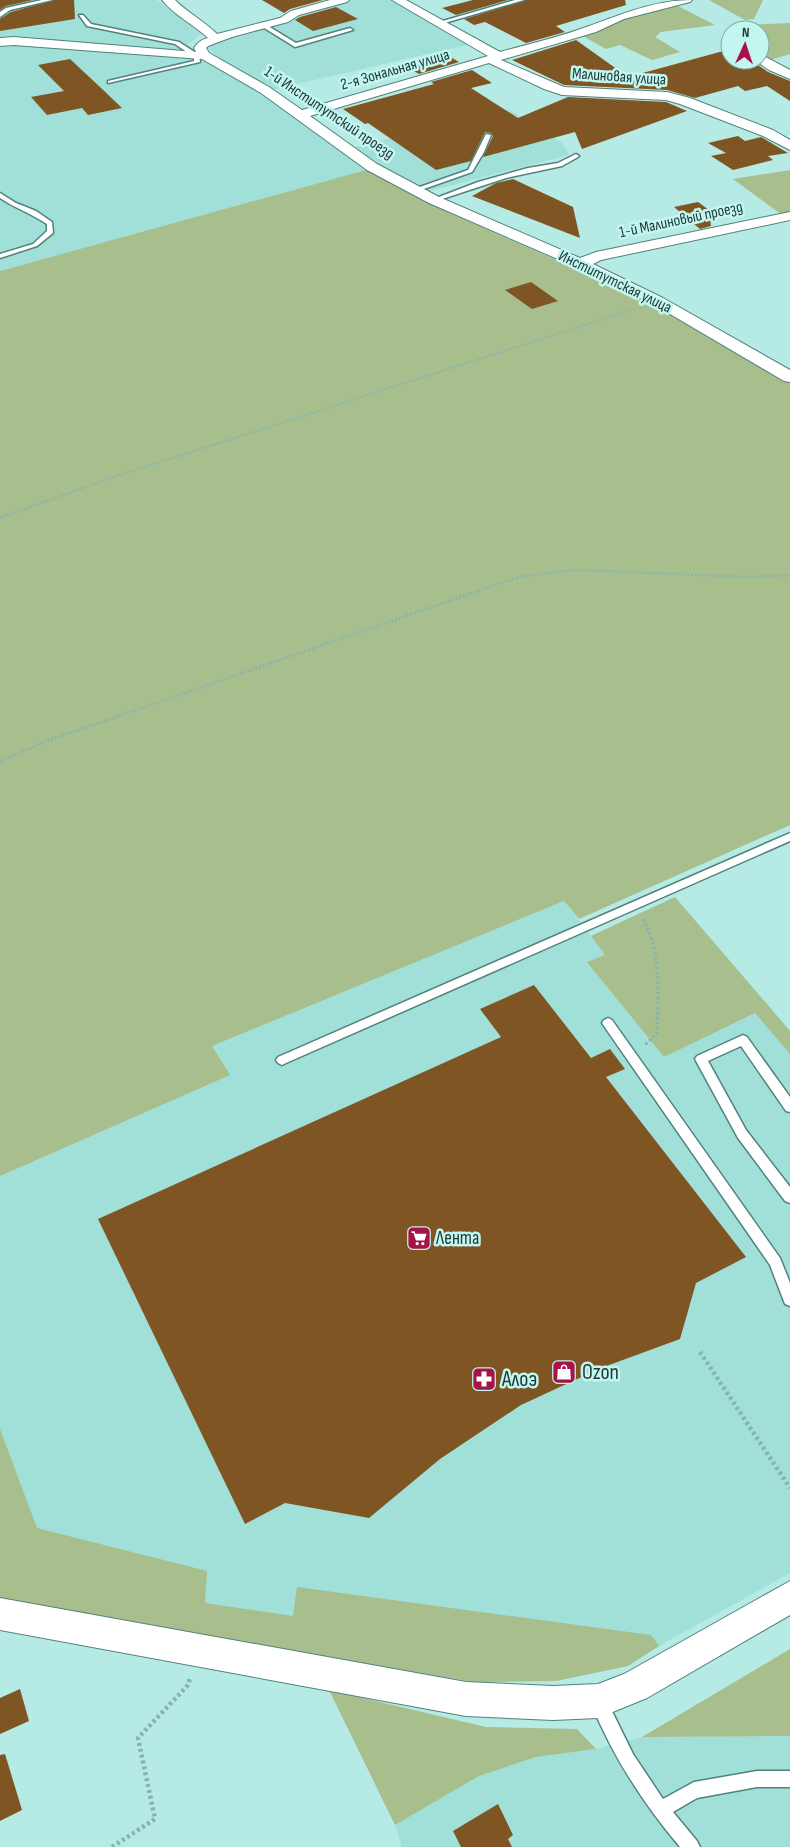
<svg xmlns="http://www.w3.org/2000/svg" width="790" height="1847" viewBox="0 0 790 1847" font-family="'Sofia Sans Condensed',sans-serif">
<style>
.built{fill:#a1e0d9}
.green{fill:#a8be8d}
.building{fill:#7f5523}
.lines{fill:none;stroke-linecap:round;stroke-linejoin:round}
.service-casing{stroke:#51827d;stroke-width:3}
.minor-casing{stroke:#51827d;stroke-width:2}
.path-far3{stroke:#88b3ae;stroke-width:2;stroke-dasharray:1 1;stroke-linecap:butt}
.path-far2{stroke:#88b3ae;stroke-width:2.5;stroke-dasharray:2 2;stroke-linecap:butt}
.path-far1{stroke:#88b3ae;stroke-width:3;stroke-dasharray:2.5 2.5;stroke-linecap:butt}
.path{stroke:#88b3ae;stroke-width:4.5;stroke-dasharray:3 3;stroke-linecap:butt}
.service{fill:#fff;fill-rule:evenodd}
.minor{fill:#fff;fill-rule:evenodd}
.labels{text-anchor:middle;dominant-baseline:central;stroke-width:5;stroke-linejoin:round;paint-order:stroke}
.far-street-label{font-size:16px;fill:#243937;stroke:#c2f7f1}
.poi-label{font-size:19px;fill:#243937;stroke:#c2f7f1;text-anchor:start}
.near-poi-label{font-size:22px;fill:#243937;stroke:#c2f7f1;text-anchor:start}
</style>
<rect width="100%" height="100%" fill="#b6eae4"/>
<g class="built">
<path d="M0,0H157L201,34L188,44L206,61L258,90L366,170L0,271Z"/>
<path d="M349,0H392L471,44L271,90L217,57L208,48L212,43Z"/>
<path d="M508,109L561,142L569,155L426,192L376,165L351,148Z"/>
<path d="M675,897L790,1031V1573L659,1646L628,1666L556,1681L473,1682L0,1564V1132L564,901L591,936Z"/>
<path d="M790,1736V1847H402L395,1825L479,1776L536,1757L596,1749L642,1737Z"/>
</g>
<g class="green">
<path d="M709,0H763L754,19L745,20Z"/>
<path d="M676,5L715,25L661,32L655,37L680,52L652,60L620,45L606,49L581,35L623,19Z"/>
<path d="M790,23V54L770,60L760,54V30H748L747,25Z"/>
<path d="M366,170L428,203L662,307L790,383V825L579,919L564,901L212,1046L230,1075L0,1176V271Z"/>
<path d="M790,170V214L782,215L733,179Z"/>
<path d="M675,897L790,1031V1054L755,1013L664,1057L587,962L605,955L591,936Z"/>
<path d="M0,1429L37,1528L207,1571L205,1603L293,1616L297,1587L651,1635L659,1646L628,1666L556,1681L473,1682L0,1600Z"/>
<path d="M790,1649V1736L642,1737Z"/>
<path d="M329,1690L486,1727L577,1729L596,1749L536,1757L479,1776L395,1825Z"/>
</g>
<g class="building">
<path d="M0,0H33L6,6L0,10Z"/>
<path d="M54,0H74L75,19L0,31V19L11,12Z"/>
<path d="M262,0H323L290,9L284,13Z"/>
<path d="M473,0H508L456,15L442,8Z"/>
<path d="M526,0H625L626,5L556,26L565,32L526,43L485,22L474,25L464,19Z"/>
<path d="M336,7L358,19L313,31L295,20L300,17Z"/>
<path d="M576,40L628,77L727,50L730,51V60H754L755,63L768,72L790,81V101L767,86L745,91L738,86L695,98L667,90L564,85L512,60Z"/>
<path d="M447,55L459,62L419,74L404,65Z"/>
<path d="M70,59L100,87L122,108L88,115L82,108L47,115L31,97L64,91L38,65Z"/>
<path d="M472,70L492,83L471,88L518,118L568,97L666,102L687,111L582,149L575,132L483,157L493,136L491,133L485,132L471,161L436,170L368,123L365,124L343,109L434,84L431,82Z"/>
<path d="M738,136L745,141L761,137L788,153L768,156L773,160L733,170L711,156L726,153L708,143Z"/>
<path d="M513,179L573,207L580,238L472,196L496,183Z"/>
<path d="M698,202L709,210L711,226L700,229L674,207Z"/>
<path d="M531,282L558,301L532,309L505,290Z"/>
<path d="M534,985L591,1058L610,1049L625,1069L606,1077L746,1257L696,1283L680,1339L601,1368L521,1405L440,1459L369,1518L285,1503L245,1524L98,1219L501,1037L480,1009Z"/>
<path d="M20,1689L29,1721L0,1734V1698Z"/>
<path d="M5,1754L22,1810L0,1821V1755Z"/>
<path d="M498,1804L513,1835L508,1839L512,1847H461L453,1831Z"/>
</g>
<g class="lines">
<g class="service-casing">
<g id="service">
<path d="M42,0H52L10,10L0,17V12L6,8Z"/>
<path d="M515,0H524L441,24L436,23Z"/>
<path d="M79,15H83L91,24L179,42L199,55L200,62L108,83V81L194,61V57L175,44L87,26Z"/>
<path d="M263,23L296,43L350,28L353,30L295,47L261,26Z"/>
<path d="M486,134L491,135L484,152L472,172L418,191H414V189L468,170Z"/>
<path d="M576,154L579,156L578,157L562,166L506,178L436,201L431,200L478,182L528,168L558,163Z"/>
<path d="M0,193L16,203L36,211L52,222L53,233L37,246L0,258V254L33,244L47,231V224C32,214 15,208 0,198Z"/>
<path d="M790,833V841L286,1063L282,1065L278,1063L276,1060L278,1057Z"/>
<path d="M608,1018L612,1020L780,1258L790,1283V1306L785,1304L770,1265L604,1026L602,1023L604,1020Z"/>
<path d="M743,1035L747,1037L790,1097V1112L786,1111L741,1046L708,1061L746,1130L790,1187V1203L785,1201L738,1138L695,1059L697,1056Z"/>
<path d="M599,1695L605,1697L633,1754L663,1799L694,1782L757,1771H790V1787H757L697,1798L673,1812L697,1841L700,1847H680C643,1803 613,1757 591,1703L593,1697Z"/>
</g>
</g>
<g class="minor-casing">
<g id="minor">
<path d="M162,0H175C188,13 204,21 217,34L280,18L291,11L330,0H349L347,2L299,15L288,22L232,37L208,46L206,48L209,53L269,87L302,110L488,56L392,0H406L500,52C529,44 560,37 589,26C622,14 655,0 692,0L690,2L624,19L596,32L501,60L564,87L667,92L690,98L773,130L790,140V150L763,136L680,104L666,100L562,95L544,89L489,63L310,116L377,164L439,197L580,258L596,252L790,212V220L601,260L593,264L663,298L790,370V382L784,381L653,304L576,267L429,203L367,170L261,93L202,59L14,45L0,46V38L14,37L196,52L194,48C198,42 201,40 208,38C193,24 175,16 162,0Z"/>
<path d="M740,24L744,25L747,30H735L736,25Z"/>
<path d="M760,54L790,70V79L769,70L756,61L760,60Z"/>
<path d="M790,1581V1615L647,1698L598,1718L553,1720L466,1716L0,1630V1598L466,1682L553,1686L598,1684L624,1674Z"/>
</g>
</g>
<path class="path-far3" d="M44,502L114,477L634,309"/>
<g class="path-far2">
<path d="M0,518L47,501"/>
<path d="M0,762L41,743L518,577L575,570L749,577L790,575"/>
</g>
<path class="path-far1" d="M643,919C662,954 658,994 657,1033L645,1045"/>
<g class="path">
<path d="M700,1352L790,1488"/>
<path d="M112,1847L155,1819L138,1738L188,1685L190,1678"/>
</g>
<use href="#service" class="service"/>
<use href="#minor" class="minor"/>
</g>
<defs>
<g id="supermarket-square" transform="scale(1.25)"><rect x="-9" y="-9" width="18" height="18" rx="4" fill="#a71249" stroke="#c2f7f1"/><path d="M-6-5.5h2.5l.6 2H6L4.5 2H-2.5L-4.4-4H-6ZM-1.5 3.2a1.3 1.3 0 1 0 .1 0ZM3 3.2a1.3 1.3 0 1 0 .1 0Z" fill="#fff"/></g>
<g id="shop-square" transform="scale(1.25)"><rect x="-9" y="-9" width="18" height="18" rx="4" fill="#a71249" stroke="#c2f7f1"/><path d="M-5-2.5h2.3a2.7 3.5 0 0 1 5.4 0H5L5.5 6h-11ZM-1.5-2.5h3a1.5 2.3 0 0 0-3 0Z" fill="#fff"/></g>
<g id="pharmacy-square" transform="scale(1.25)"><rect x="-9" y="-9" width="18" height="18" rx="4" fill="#a71249" stroke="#c2f7f1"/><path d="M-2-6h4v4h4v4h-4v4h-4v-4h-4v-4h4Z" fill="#fff"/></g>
</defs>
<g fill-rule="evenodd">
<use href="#supermarket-square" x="419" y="1238"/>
<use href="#shop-square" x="564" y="1372"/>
<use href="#pharmacy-square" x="484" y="1379"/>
</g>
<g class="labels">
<g class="far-street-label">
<text transform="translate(395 70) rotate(-16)">2-я Зональная улица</text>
<text transform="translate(619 77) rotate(4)">Малиновая улица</text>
<text transform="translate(329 113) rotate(34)">1-й Институтский проезд</text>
<text transform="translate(681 220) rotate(-12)">1-й Малиновый проезд</text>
<text transform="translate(615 282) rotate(26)">Институтская улица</text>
</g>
<g class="poi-label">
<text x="436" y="1238">Лента</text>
</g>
<g class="near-poi-label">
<text x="582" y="1372">Ozon</text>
<text x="502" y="1379">Алоэ</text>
</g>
</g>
<g transform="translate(745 45) rotate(3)"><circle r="24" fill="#c2f7f1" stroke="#83aba7"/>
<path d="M0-4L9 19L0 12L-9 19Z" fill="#a71249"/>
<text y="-8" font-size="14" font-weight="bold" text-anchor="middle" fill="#243937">N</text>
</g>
</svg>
